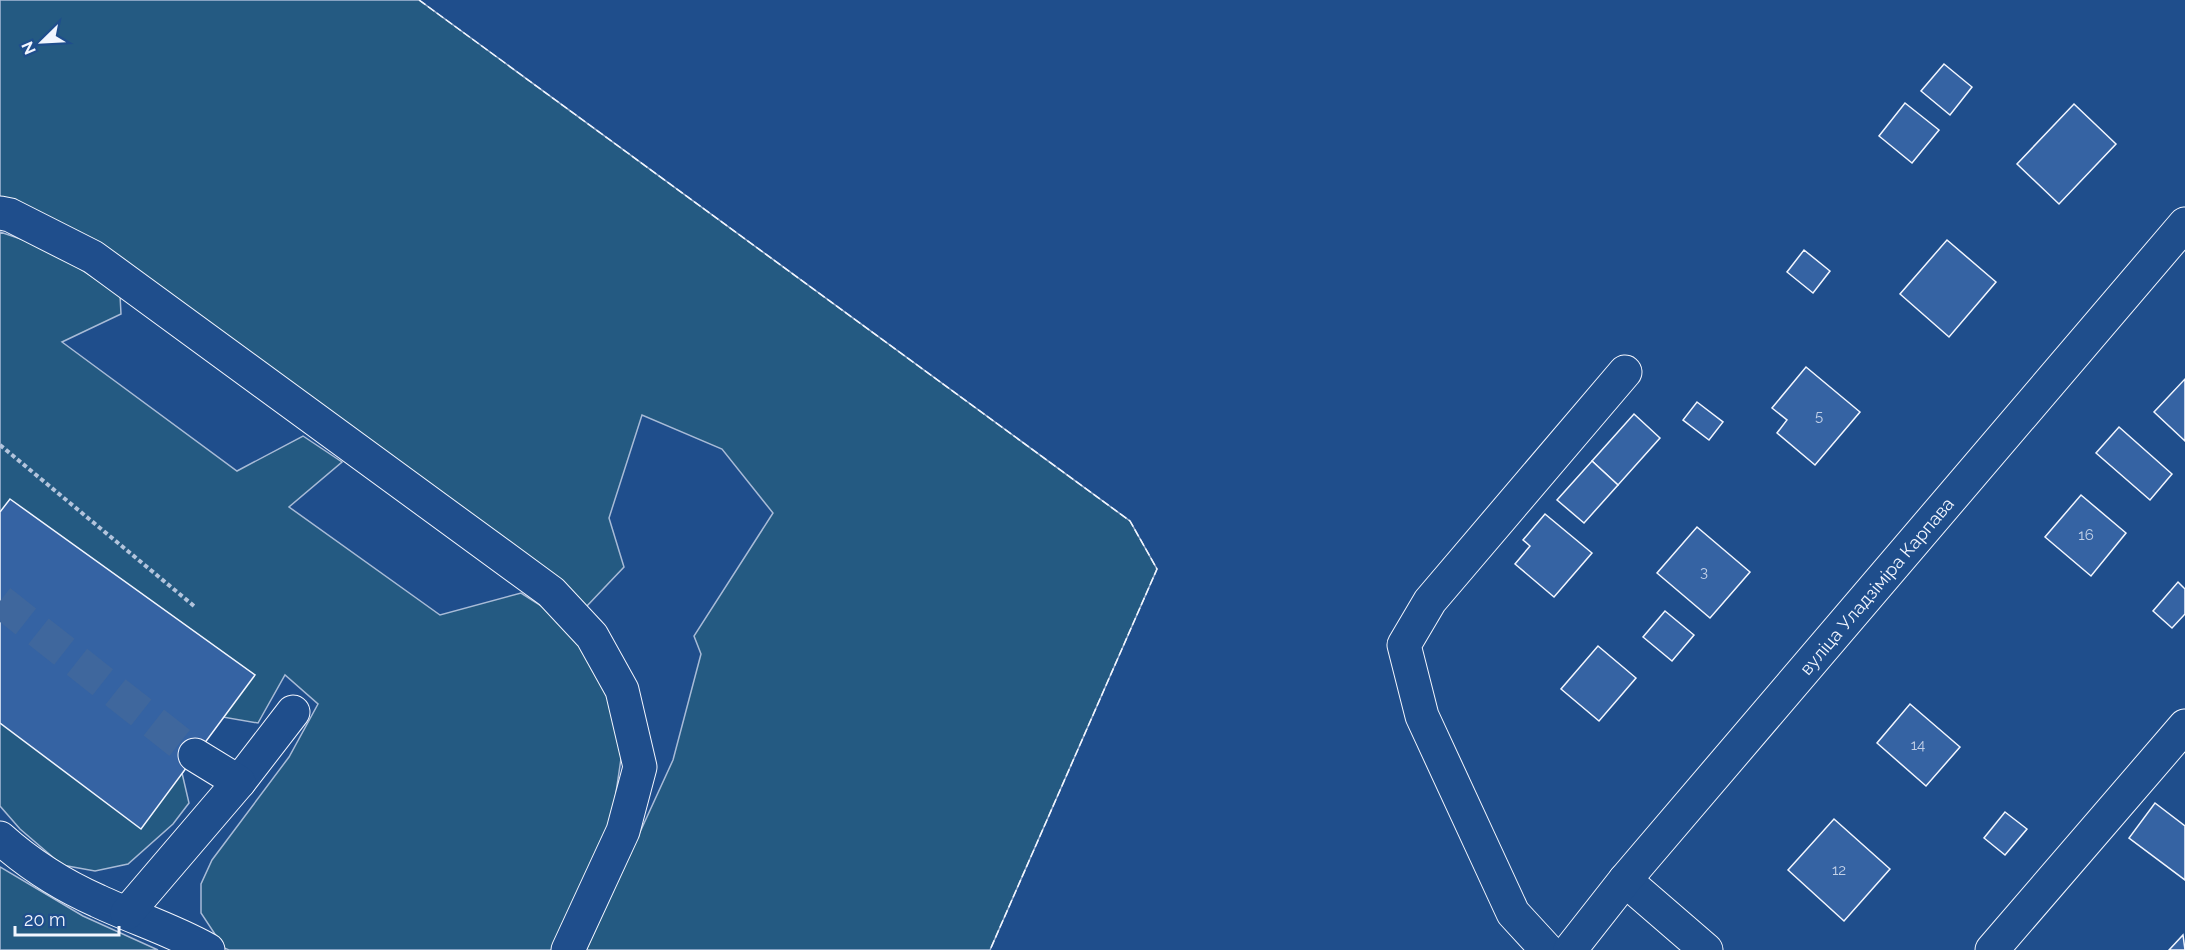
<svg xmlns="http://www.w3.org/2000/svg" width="2185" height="950" viewBox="0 0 2185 950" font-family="Raleway,sans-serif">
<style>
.green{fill:#245a82;stroke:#a8bbd7;stroke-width:1.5}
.building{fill:#3563a3;stroke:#f2f6ff;stroke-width:1.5}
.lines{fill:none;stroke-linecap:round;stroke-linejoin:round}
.minor-tunnel{stroke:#3f679d;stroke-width:33;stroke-dasharray:33 16;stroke-linecap:butt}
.minor-casing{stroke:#f2f6ff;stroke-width:35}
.path{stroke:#b3c4dc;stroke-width:4;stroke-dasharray:4.5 3;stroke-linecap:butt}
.minor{stroke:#1f4e8c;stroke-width:33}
.fence{stroke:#f2f6ff;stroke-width:1.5;stroke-dasharray:8 3;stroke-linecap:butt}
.labels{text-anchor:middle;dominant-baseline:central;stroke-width:4.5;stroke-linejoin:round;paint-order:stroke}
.number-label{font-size:15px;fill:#c3d1e8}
.street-label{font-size:18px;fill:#f2f6ff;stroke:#1f4e8c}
</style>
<rect width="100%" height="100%" fill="#1f4e8c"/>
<g class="green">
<path d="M0,0H419L1130,521L1157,569L990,950H586L673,760L701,654L694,636L773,513L722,449L642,415L609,518L624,567L586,607L0,203Z"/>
<path d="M0,232L50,249L120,295L121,314L62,342L237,471L303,436L342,462L289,507L440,615L521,593L554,614L603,672L622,752L610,833L554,950H229L224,948L201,913V884L212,860L289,757L318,704L285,675L258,723L223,717L182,773L189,803L173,824L128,864L95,871L62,865L20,829L0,806Z"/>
<path d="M0,867L83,916L158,950H0Z"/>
</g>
<g class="building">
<path d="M1944,64L1972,87L1950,115L1921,91Z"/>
<path d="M1905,103L1939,130L1912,163L1879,136Z"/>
<path d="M2074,104L2116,144L2059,204L2017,164Z"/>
<path d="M1947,240L1996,282L1949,337L1900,294Z"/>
<path d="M1804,250L1830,271L1813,293L1787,272Z"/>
<path d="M1806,367L1860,412L1815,465L1777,433L1787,420L1772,408Z"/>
<path d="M2185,379V441L2154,412Z"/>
<path d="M1697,402L1723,422L1709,440L1683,420Z"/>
<path d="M1634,414L1660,438L1618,485L1592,461Z"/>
<path d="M2119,427L2172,474L2150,500L2096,453Z"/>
<path d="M1592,461L1618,485L1584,523L1557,500Z"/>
<path d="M2081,495L2126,533L2091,576L2045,537Z"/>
<path d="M10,499L255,675L141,829L0,723V512Z"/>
<path d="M1545,514L1592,553L1554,597L1515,564L1530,546L1523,540Z"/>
<path d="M1697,527L1750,572L1710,618L1657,573Z"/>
<path d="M2178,582L2185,589V614L2172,628L2153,611Z"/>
<path d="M1665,611L1694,635L1672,661L1643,637Z"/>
<path d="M1598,646L1636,678L1599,721L1561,689Z"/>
<path d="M1910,704L1960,747L1926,786L1877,743Z"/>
<path d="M2155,803L2185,826V880L2129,838Z"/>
<path d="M2005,812L2027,829L2005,855L1984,838Z"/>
<path d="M1834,819L1890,869L1844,921L1788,870Z"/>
<path d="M2183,935L2185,950H2169Z"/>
</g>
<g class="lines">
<path class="minor-tunnel" d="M0,601L195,755"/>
<g class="minor-casing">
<g id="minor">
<path d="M0,213L10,215L93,257L551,592L592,636L622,690L640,767L623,831L568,950"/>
<path d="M239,782L293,712"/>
<path d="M0,838C29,864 62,885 98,901C134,918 173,930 208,950"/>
<path d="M1625,880L1706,950"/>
<path d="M127,913L239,782L195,755"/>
<path d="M1547,950L1513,913L1422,716L1404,645L1430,601L1625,372"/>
<path id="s1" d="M1570,950L1625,880L2185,224"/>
<path d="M1992,950L2185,726"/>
</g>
</g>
<path class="path" d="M0,445L194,606"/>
<use href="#minor" class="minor"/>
<path class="fence" d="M419,0L1130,521L1157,569L990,950"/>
</g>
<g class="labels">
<g class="number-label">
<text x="1819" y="416">5</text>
<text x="2086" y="535">16</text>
<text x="1704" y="572">3</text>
<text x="1918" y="745">14</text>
<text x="1839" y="870">12</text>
</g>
<g class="street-label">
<text stroke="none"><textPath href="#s1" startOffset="476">вуліца Уладзіміра Карпава</textPath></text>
</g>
</g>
<g transform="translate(42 42) rotate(246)" stroke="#1f4e8c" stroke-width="4.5" paint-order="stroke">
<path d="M0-4.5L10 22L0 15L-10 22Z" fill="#f2f6ff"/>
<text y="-9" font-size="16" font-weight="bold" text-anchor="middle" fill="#f2f6ff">N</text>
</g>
<path d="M15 926v9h104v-9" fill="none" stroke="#f2f6ff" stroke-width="3"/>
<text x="24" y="926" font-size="18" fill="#f2f6ff" stroke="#1f4e8c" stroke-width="4.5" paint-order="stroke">20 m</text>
</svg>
